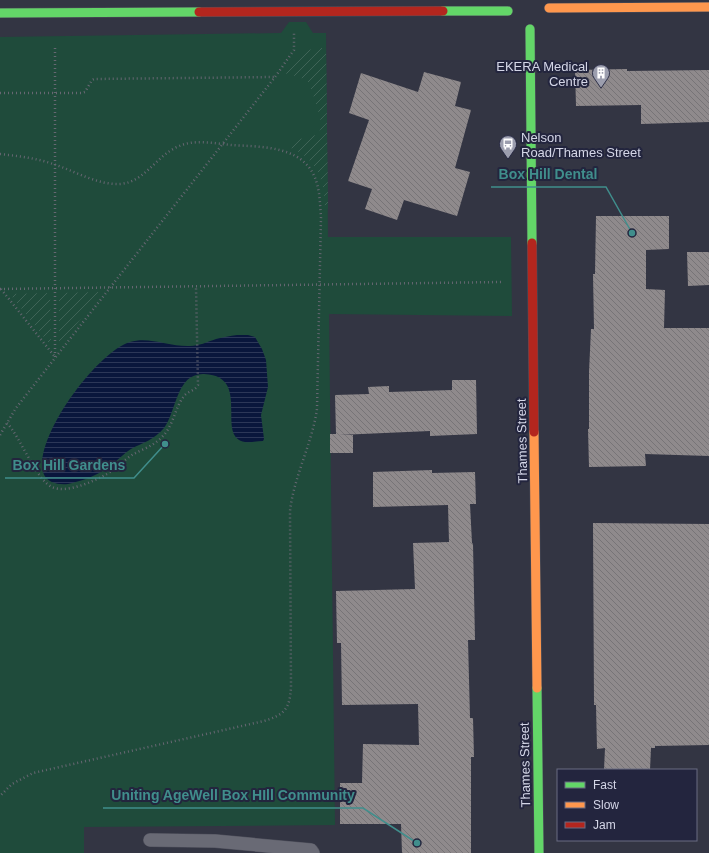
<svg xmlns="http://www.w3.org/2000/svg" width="709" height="853" viewBox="0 0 709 853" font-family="Arial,sans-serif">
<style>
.green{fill:#1f4b3b}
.garden{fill:url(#garden-furrows)}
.water{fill:url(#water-rules)}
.building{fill:url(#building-back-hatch)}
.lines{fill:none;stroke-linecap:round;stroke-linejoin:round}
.lane-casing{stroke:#51525e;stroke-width:14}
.fast-casing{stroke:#51525e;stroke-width:10}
.slow-casing{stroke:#51525e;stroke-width:10}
.jam-casing{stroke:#51525e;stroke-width:10}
.path{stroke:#666772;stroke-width:2.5;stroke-dasharray:1 3;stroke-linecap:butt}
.lane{stroke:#696a75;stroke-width:13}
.fast{stroke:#63d668;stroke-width:9}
.slow{stroke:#ff974d;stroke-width:9}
.jam{stroke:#b3261e;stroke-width:9}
.labels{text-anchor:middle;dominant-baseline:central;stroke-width:4;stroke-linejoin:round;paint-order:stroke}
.poi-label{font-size:13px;fill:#d4d6e7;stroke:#23253e;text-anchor:end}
.street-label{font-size:13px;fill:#d4d6e7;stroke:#23253e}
.leader{fill:none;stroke:#408e8c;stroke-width:1.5}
.callout-dot{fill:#408e8c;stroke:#23253e;stroke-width:1.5}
.callout-label{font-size:14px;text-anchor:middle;font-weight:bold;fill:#408e8c;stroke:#23253e;stroke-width:4;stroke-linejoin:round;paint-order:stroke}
</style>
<defs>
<pattern id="garden-furrows" width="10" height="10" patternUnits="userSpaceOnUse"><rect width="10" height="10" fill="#1f4b3b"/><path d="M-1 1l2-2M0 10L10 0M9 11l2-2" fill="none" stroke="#3f6457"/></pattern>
<pattern id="water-rules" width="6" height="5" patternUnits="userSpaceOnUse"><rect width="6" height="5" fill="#09163c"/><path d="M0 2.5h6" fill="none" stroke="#2c3758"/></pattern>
<pattern id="building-back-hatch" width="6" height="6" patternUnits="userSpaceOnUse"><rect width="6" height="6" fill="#8f8a8c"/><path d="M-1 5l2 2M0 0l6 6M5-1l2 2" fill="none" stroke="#777477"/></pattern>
</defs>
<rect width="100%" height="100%" fill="#333543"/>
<path class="green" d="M289,22H306L313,33H326L328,237H511L512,316L329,314L335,825L84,827V853H0V37L281,33Z"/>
<g class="garden">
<path d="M318,48H326L328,209L325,208C325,178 315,155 285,146L300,139L316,135C320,132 321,129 321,124C322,120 310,84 308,82C302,77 292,75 284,73C293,60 301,50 318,48Z"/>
<path d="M102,292L59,346V293Z"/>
<path d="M50,293L51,346L10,294Z"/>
</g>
<path class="water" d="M237,335H248L255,337L262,349L266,360L268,387L261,415L264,439L263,441C257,441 250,443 245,442C214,437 253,376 204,374C176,373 177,411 164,428C154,440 144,442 131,449C123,454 116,462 107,468C96,476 82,481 68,484C59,485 46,483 43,472C34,437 97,352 130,342C149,336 170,347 190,346C199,346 207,342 216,339C223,337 230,336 237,335Z"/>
<g class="building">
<path d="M627,69V71L709,70V122L641,124V105L576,106L575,70Z"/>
<path d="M424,72L461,82L455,106L471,110L455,168L470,172L457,216L404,200L397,220L365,209L372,189L348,181L369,120L349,113L361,73L418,92Z"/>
<path d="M596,216H669V249L646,250V289L665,290L664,328H709V456L645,454L646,466L589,467L588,429H589V372L591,329H594L593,274H595Z"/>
<path d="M687,252H709V285L688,286Z"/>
<path d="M452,380H476L477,434L430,436V431L339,435H353V453H330V434H336L335,395L369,394L368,387L389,386V392L452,390Z"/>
<path d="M432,470V473L475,472L476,504H470L472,543L473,544L475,640H468L470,718H473L474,757H471V853H402L401,824H340V783H362L363,744L419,745L418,704L342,705L341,643H337L336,591L415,589L413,543L449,542L448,505L373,507V472Z"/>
<path d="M593,523L709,524V745L655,746V748H651L650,770H604L605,748L597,749L596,705H594Z"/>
</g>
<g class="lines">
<g class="lane-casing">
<path id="lane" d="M150,840L215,841L311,850L313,853"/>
</g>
<g class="fast-casing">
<g id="fast">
<path d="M443,11H508"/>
<path d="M0,13L199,12"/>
<path d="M530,29L532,243"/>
<path d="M537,688L539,853"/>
</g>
</g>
<g class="slow-casing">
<g id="slow">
<path d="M549,8L709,7"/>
<path d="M534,432L537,688"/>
</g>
</g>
<g class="jam-casing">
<g id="jam">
<path d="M199,12L443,11"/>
<path d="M532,243L534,432"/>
</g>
</g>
<g class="path">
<path d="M55,48V357"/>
<path d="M0,93H82L85,92L92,80L94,79L275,77"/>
<path d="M0,154C18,156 36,158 53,164C75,171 97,185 120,184C145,182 155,157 177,147C193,139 213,143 231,145C262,147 307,145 317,184C320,194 320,206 321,217L317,409C312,444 294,476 290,511L291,687C290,709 284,715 264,721L33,773L12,784L0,796"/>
<path d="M0,289L501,282"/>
<path d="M1,289L55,357"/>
<path d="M7,423C21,438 36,480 52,487C67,494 94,481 107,474C116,468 123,461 132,455C141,450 153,446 161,438C174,426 174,409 184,396C188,391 195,391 198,385L196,287"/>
<path d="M0,435L16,408L55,358L275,77L294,50V33"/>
</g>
<use href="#lane" class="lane"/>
<use href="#fast" class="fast"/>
<use href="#slow" class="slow"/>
<use href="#jam" class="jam"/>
</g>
<defs>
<g id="building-pin" transform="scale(0.9)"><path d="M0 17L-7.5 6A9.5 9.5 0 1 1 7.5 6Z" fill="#9c9eae" stroke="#23253e"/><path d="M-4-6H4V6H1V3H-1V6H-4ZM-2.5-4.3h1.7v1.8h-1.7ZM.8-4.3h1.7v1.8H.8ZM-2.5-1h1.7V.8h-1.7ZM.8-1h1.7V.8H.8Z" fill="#fff"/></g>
<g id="bus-pin" transform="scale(0.9)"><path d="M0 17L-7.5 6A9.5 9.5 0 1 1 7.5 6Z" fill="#9c9eae" stroke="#23253e"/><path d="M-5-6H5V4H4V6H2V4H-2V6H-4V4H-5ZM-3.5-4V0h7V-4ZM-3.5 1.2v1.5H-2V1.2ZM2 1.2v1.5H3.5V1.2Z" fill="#fff"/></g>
</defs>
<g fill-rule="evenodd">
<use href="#building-pin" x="601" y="73"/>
<use href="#bus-pin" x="508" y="144"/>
</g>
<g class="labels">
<g class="poi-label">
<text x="588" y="66">EKERA Medical<tspan x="588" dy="15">Centre</tspan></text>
<text x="521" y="137" text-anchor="start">Nelson<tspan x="521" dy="15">Road/Thames Street</tspan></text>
</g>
<g class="street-label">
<text transform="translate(522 441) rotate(-91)">Thames Street</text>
<text transform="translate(525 765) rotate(-91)">Thames Street</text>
</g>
</g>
<path class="leader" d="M632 233L606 187H491M165 444L134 478H5M417 843L363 808H103"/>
<g class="callout-dot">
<circle cx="632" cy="233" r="4"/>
<circle cx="165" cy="444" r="4"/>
<circle cx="417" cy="843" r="4"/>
</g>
<g class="callout-label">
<text x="548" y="179">Box Hill Dental</text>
<text x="69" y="470">Box Hill Gardens</text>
<text x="233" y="800">Uniting AgeWell Box HIll Community</text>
</g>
<rect x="557" y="769" width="140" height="72" fill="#23253e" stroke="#6a6c82"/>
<rect x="565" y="782" width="20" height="6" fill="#63d668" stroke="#6a6c82"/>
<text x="593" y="789" font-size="12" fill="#d4d6e7">Fast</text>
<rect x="565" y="802" width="20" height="6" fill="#ff974d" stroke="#6a6c82"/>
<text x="593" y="809" font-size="12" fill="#d4d6e7">Slow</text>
<rect x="565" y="822" width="20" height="6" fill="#b3261e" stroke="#6a6c82"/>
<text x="593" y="829" font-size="12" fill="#d4d6e7">Jam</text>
</svg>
